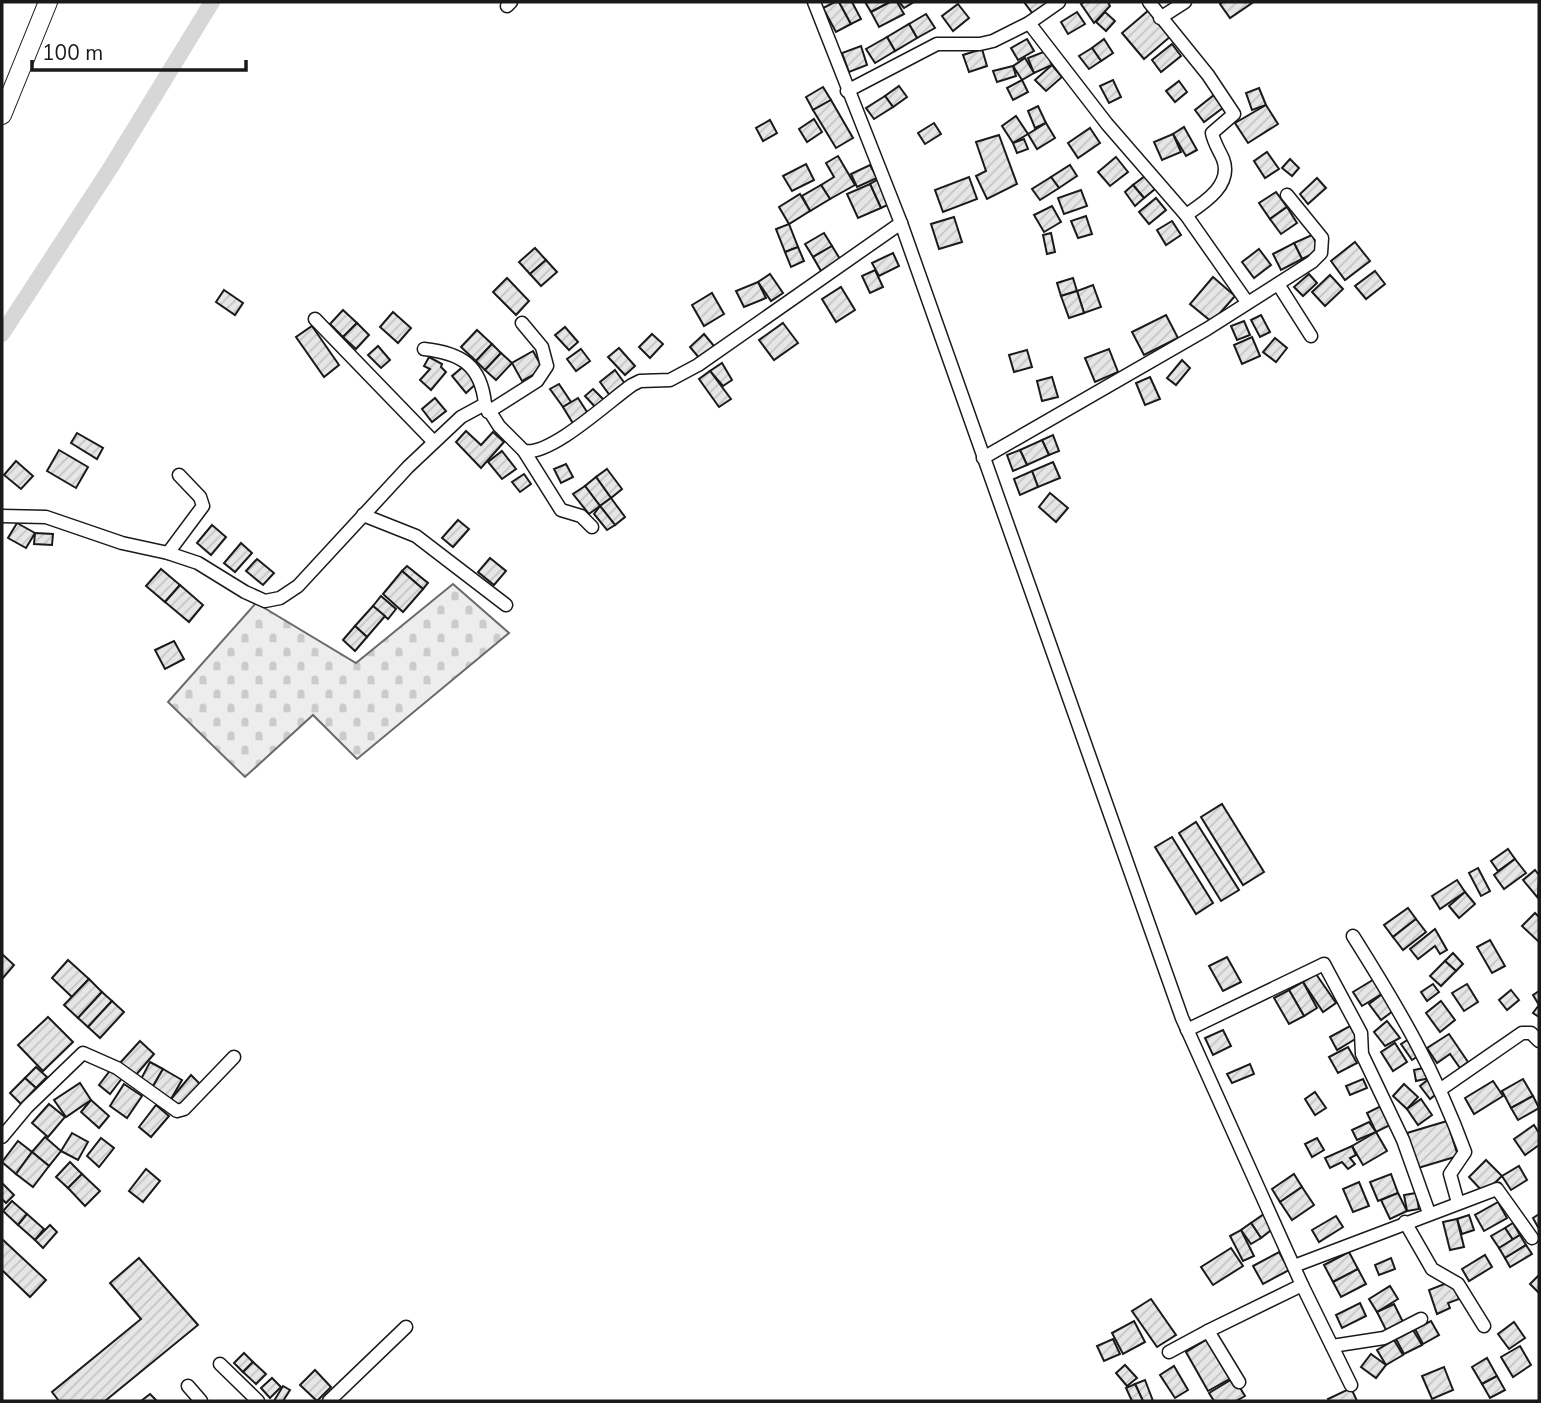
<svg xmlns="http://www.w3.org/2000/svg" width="1541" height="1403" viewBox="0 0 1541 1403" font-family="'Nunito Sans',sans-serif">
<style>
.cemetery{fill:url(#cemetery-stones);stroke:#6a6a6a;stroke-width:2}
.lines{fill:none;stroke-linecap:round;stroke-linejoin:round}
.canal{stroke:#d7d7d7;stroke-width:16}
.building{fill:url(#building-hatch);stroke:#1a1a1a;stroke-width:2}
.minor-casing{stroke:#1a1a1a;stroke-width:15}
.secondary-casing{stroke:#1a1a1a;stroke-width:20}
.minor{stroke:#fff;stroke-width:12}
.secondary{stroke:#fff;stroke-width:18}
</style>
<defs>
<pattern id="cemetery-stones" width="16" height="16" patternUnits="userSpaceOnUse" patternTransform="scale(1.75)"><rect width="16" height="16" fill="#ededed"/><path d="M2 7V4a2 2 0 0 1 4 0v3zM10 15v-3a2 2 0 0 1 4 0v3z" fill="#cbcbcb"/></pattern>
<pattern id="building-hatch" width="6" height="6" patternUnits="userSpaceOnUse" patternTransform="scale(1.75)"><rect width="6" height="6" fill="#e6e6e6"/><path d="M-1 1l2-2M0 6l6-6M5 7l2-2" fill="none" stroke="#c5c5c5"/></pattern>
</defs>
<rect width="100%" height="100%" fill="#fff"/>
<path class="cemetery" d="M453,584L509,633L357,759L313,715L245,777L168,702L256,603L356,663Z"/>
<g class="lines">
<path class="canal" d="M2,334L111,167L212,2"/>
</g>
<g class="building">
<path d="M835,2H839L851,24L836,32L823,8Z"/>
<path d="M839,2H852L861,19L851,24Z"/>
<path d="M865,2H890L871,12Z"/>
<path d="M890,2H897L904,14L879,27L871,12Z"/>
<path d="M899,2H914L904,8Z"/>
<path d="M1024,2H1050L1033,14Z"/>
<path d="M1084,2H1108L1110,6L1094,23L1081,4Z"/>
<path d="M1223,2H1251L1252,3L1230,18L1220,4Z"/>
<path d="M958,4L969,18L953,31L942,16Z"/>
<path d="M1149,10L1171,36L1144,59L1122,33Z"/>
<path d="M1077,12L1085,24L1068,34L1061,22Z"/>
<path d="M1105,12L1115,21L1106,31L1096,22Z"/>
<path d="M926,14L935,28L917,38L909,24Z"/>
<path d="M909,24L917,38L895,51L887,37Z"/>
<path d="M887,37L895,51L875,63L866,49Z"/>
<path d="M1027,39L1034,51L1018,60L1011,48Z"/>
<path d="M1104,39L1113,53L1101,61L1092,48Z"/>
<path d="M1172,44L1181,56L1161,72L1152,60Z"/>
<path d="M861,46L867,65L849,72L842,53Z"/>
<path d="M1092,48L1101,61L1089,69L1079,56Z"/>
<path d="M982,49L987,66L969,72L963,55Z"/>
<path d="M1046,51L1052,65L1034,73L1028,58Z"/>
<path d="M1025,58L1034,73L1022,80L1013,66Z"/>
<path d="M1052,65L1062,77L1046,91L1035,80Z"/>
<path d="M1013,66L1016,76L997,82L993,71Z"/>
<path d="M1022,80L1028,92L1013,100L1007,88Z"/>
<path d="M1113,80L1121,97L1109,103L1100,86Z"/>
<path d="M1179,81L1187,92L1175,102L1166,91Z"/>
<path d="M899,86L907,97L893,107L885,96Z"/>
<path d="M823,87L831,100L813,110L806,97Z"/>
<path d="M1259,88L1266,105L1252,110L1246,93Z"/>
<path d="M1214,95L1224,107L1204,122L1195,110Z"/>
<path d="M885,96L893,107L874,119L866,108Z"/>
<path d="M831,100L853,138L836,148L813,110Z"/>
<path d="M1266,105L1278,124L1248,143L1235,123Z"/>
<path d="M1038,106L1046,123L1035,128L1028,111Z"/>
<path d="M1016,116L1028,134L1013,143L1002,126Z"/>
<path d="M814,119L822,132L807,142L799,129Z"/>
<path d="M770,120L777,133L763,141L756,128Z"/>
<path d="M934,123L941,134L925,144L918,133Z"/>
<path d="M1046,123L1055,138L1037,149L1028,134Z"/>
<path d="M1184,127L1197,150L1186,156L1173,134Z"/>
<path d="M1090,128L1100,143L1078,158L1068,143Z"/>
<path d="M1173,134L1181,152L1162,160L1154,142Z"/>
<path d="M999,135L1017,184L987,199L976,176L986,171L976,142Z"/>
<path d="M1024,139L1028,149L1017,153L1013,143Z"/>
<path d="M1267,152L1279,169L1265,178L1254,161Z"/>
<path d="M838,156L855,185L830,199L821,185L834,177L826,163Z"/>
<path d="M1116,157L1128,172L1110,186L1098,172Z"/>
<path d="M1290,159L1299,168L1292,176L1282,168Z"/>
<path d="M806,164L814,180L792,191L783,176Z"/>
<path d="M870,165L877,178L857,187L851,174Z"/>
<path d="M1070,165L1077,176L1059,188L1051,177Z"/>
<path d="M1145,176L1155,189L1144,198L1133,185Z"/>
<path d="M969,177L977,199L943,212L935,190Z"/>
<path d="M1051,177L1059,188L1040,200L1032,189Z"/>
<path d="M1317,178L1326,188L1308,204L1300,194Z"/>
<path d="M879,179L890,204L881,208L870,184Z"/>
<path d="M870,184L881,208L858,218L847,194Z"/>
<path d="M821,185L830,199L810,211L802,196Z"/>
<path d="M1133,185L1144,198L1135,206L1125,192Z"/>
<path d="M1081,190L1087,206L1064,214L1058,198Z"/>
<path d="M1276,192L1287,207L1270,219L1259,203Z"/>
<path d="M800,194L810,211L789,224L779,207Z"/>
<path d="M1156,198L1166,210L1149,224L1139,212Z"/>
<path d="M1052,206L1061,222L1044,232L1034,215Z"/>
<path d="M1287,207L1297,223L1281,234L1270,219Z"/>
<path d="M1086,216L1092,234L1078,238L1071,221Z"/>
<path d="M954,217L962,242L939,249L931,224Z"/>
<path d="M1172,221L1181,235L1166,245L1157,230Z"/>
<path d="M789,224L798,247L785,252L776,229Z"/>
<path d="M824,233L832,246L813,257L805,244Z"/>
<path d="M1051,233L1055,252L1047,254L1043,235Z"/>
<path d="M1312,235L1320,250L1302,259L1294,243Z"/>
<path d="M1355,242L1370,261L1345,280L1331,261Z"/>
<path d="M1294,243L1302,259L1281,270L1273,254Z"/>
<path d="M832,246L840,259L821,271L813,257Z"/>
<path d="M798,247L804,261L791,267L785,252Z"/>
<path d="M535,248L546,260L530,274L519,262Z"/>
<path d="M1259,249L1271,265L1254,278L1242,262Z"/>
<path d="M893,253L899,266L879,276L872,263Z"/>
<path d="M546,260L557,272L541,286L530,274Z"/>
<path d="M875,270L883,287L870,293L862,276Z"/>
<path d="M1375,271L1385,284L1366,299L1355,286Z"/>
<path d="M770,274L783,293L771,301L758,282Z"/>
<path d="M1309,274L1317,283L1303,296L1294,287Z"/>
<path d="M1330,275L1343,289L1325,306L1312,292Z"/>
<path d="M1213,277L1235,296L1212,322L1190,304Z"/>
<path d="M507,278L529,301L516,315L493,292Z"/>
<path d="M1073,278L1077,291L1061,296L1057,283Z"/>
<path d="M758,282L766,298L744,307L736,291Z"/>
<path d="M1093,285L1101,307L1084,313L1077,291Z"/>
<path d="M841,287L855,310L836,322L822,299Z"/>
<path d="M224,290L243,303L235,315L216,302Z"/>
<path d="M1077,291L1084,313L1069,318L1061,296Z"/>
<path d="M712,293L724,314L704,326L692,305Z"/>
<path d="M343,310L357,323L343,337L330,324Z"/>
<path d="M393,312L411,328L398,343L380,327Z"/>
<path d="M1166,315L1178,338L1144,355L1132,332Z"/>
<path d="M1261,315L1270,332L1260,337L1251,320Z"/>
<path d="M1244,321L1250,335L1237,340L1231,326Z"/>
<path d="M357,323L369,335L356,349L343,337Z"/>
<path d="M783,323L798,343L774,360L759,340Z"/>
<path d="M312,326L339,365L324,377L296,337Z"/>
<path d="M565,327L578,342L569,350L555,335Z"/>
<path d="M477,330L492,344L476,361L461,347Z"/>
<path d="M652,334L663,344L650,358L639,347Z"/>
<path d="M704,334L714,346L700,359L690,347Z"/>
<path d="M1252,337L1260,356L1242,364L1234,345Z"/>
<path d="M1275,338L1287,348L1276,362L1263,352Z"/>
<path d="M492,344L501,353L485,370L476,361Z"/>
<path d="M378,346L390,360L381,368L368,355Z"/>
<path d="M619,348L635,366L625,375L608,357Z"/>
<path d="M581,349L590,361L576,371L567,359Z"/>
<path d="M1109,349L1118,372L1095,382L1085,358Z"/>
<path d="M1027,350L1032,367L1014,372L1009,355Z"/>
<path d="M533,351L543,369L522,381L512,363Z"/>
<path d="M501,353L512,363L496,380L485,370Z"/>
<path d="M429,357L442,364L441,367L446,372L431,390L420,380L430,369L424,366Z"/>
<path d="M1182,360L1190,368L1176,385L1167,378Z"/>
<path d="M722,363L732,380L723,386L710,371Z"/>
<path d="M464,366L478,382L466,393L452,376Z"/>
<path d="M615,370L626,385L611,397L600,382Z"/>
<path d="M710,371L731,399L719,407L699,379Z"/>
<path d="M1052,377L1058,397L1042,401L1037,381Z"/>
<path d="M1150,377L1160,399L1145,405L1136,383Z"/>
<path d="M559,384L571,402L563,407L550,389Z"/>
<path d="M593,389L605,401L597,409L585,396Z"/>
<path d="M435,398L446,411L432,422L422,409Z"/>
<path d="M578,398L589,415L574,425L563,407Z"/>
<path d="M466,431L481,445L493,432L504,442L481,468L456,442Z"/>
<path d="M77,433L103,448L97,459L71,443Z"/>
<path d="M1053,435L1059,451L1049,455L1042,440Z"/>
<path d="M1042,440L1049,455L1027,465L1020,450Z"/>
<path d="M59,450L88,467L76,488L47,471Z"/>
<path d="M1020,450L1027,465L1013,471L1007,455Z"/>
<path d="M502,451L516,469L502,479L488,462Z"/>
<path d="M16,461L33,476L21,489L4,475Z"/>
<path d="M1053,462L1060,478L1038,487L1032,471Z"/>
<path d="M566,464L573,477L561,483L554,469Z"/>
<path d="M607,469L622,489L611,498L596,477Z"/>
<path d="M1032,471L1038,487L1020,495L1014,479Z"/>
<path d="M524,474L531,484L520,492L512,482Z"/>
<path d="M596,477L611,498L600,506L585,486Z"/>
<path d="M585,486L600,506L589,514L573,494Z"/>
<path d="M1050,493L1068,508L1056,522L1039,507Z"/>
<path d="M611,498L625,517L615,525L600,506Z"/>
<path d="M600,506L615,525L607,530L594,514Z"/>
<path d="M458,520L469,529L453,547L442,538Z"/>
<path d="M17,523L35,533L26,548L8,538Z"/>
<path d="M212,525L226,537L211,555L197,543Z"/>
<path d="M35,533L53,534L52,545L34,544Z"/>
<path d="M241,543L252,553L235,572L224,563Z"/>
<path d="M490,558L506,571L494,585L478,572Z"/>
<path d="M257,559L274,573L263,585L246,571Z"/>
<path d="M407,566L428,583L423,589L402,571Z"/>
<path d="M161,569L180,585L165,602L146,586Z"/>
<path d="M402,571L423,589L403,612L383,594Z"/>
<path d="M180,585L203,605L189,622L165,602Z"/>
<path d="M381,596L396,609L388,619L373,606Z"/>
<path d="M373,606L385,616L367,637L355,626Z"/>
<path d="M355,626L367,637L355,651L343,640Z"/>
<path d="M174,641L184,659L165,669L155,650Z"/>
<path d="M1222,804L1264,872L1243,885L1201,817Z"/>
<path d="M1196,822L1239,890L1221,901L1179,833Z"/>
<path d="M1172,837L1213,903L1196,914L1155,847Z"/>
<path d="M1508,849L1515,859L1498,871L1491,861Z"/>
<path d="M1515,859L1526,873L1504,889L1494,875Z"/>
<path d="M1478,868L1490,891L1481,896L1469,873Z"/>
<path d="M1535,870L1539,875L1538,898L1523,880Z"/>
<path d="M1457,880L1465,892L1440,909L1432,896Z"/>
<path d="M1465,892L1475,904L1459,918L1449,906Z"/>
<path d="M1408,908L1416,919L1393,937L1384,925Z"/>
<path d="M1535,913L1539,917V942L1522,926Z"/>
<path d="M1416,919L1426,932L1403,950L1393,937Z"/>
<path d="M1435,929L1447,950L1440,954L1435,946L1418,959L1410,949Z"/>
<path d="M1490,940L1505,966L1492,973L1477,947Z"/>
<path d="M1453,953L1463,964L1456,971L1445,961Z"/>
<path d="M2,954L14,965L2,979Z"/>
<path d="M1227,957L1241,982L1223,991L1209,966Z"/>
<path d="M68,960L89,979L72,997L52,978Z"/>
<path d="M1445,961L1456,971L1441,986L1430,976Z"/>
<path d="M1316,974L1336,1003L1323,1012L1303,982Z"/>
<path d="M1376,978L1385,992L1362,1006L1353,992Z"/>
<path d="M89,979L102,992L78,1018L64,1005Z"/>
<path d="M1303,982L1317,1008L1304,1016L1289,990Z"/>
<path d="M1433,984L1439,992L1427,1001L1421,992Z"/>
<path d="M1467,984L1478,1002L1464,1011L1452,993Z"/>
<path d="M1289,990L1304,1016L1289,1024L1274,998Z"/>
<path d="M1511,990L1519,1000L1507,1010L1499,1000Z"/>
<path d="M1539,991V1017L1533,1013L1539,1005L1533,995Z"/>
<path d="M102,992L112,1001L88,1027L78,1018Z"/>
<path d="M1385,992L1397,1008L1381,1020L1369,1004Z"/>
<path d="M112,1001L124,1012L100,1038L88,1027Z"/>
<path d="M1441,1001L1455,1020L1440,1032L1426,1013Z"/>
<path d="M48,1017L73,1042L43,1071L18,1045Z"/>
<path d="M1387,1021L1400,1038L1385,1046L1374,1032Z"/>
<path d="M1350,1026L1357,1038L1337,1050L1330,1037Z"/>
<path d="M1223,1030L1231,1046L1213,1055L1205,1038Z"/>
<path d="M1449,1034L1468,1062L1460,1068L1450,1054L1437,1063L1427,1048Z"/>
<path d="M1412,1037L1423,1053L1412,1060L1401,1044Z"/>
<path d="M140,1041L154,1054L135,1076L120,1063Z"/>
<path d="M1395,1043L1407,1062L1393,1071L1381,1052Z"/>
<path d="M1348,1047L1357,1063L1338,1073L1329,1057Z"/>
<path d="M150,1062L163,1069L152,1088L140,1081Z"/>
<path d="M1250,1064L1254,1074L1232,1083L1227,1074Z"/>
<path d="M36,1067L47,1077L36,1088L25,1078Z"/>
<path d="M1428,1067L1430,1078L1416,1081L1414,1070Z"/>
<path d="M112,1068L123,1077L110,1094L99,1085Z"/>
<path d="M163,1069L182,1080L171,1099L152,1088Z"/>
<path d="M191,1075L200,1084L181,1107L171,1099Z"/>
<path d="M25,1078L36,1088L21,1104L10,1093Z"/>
<path d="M1430,1078L1440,1091L1430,1099L1420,1086Z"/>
<path d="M1363,1079L1367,1088L1350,1095L1346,1086Z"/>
<path d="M1523,1079L1533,1096L1511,1108L1502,1091Z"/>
<path d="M1493,1081L1503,1096L1474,1114L1465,1098Z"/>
<path d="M80,1083L91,1100L66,1117L54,1100Z"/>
<path d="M124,1084L142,1096L127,1118L110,1106Z"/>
<path d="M1404,1084L1418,1097L1407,1109L1393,1096Z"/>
<path d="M1315,1092L1326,1108L1315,1115L1305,1099Z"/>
<path d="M1533,1096L1539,1108L1518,1120L1511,1108Z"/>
<path d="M1421,1099L1432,1115L1418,1125L1407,1109Z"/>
<path d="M91,1100L109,1116L99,1128L81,1112Z"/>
<path d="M49,1104L65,1117L48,1137L32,1123Z"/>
<path d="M1385,1104L1394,1123L1376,1132L1367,1113Z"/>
<path d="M156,1105L169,1116L151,1137L139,1127Z"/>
<path d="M1447,1121L1458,1156L1418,1168L1407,1133Z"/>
<path d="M1369,1122L1376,1132L1357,1140L1352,1130Z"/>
<path d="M1534,1125L1539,1133V1145L1525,1155L1514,1139Z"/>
<path d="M1376,1132L1387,1151L1363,1165L1352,1146Z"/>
<path d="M72,1133L88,1142L78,1160L61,1151Z"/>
<path d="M45,1137L61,1151L49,1166L32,1152Z"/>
<path d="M101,1138L114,1148L99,1167L87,1156Z"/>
<path d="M1317,1138L1324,1150L1312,1157L1305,1144Z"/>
<path d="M18,1141L32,1152L16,1174L2,1162Z"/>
<path d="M1352,1146L1356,1155L1350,1158L1355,1164L1348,1169L1342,1162L1330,1168L1325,1158Z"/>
<path d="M32,1152L49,1166L33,1187L16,1174Z"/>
<path d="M1486,1160L1502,1176L1484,1193L1469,1177Z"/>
<path d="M70,1162L82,1174L68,1188L56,1177Z"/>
<path d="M1519,1166L1527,1180L1511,1190L1502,1176Z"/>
<path d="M146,1169L160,1181L143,1202L129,1191Z"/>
<path d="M82,1174L100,1191L85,1206L68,1188Z"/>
<path d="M1294,1174L1302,1187L1280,1202L1272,1189Z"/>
<path d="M1391,1174L1398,1193L1378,1201L1370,1182Z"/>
<path d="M1359,1182L1369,1206L1353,1212L1343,1189Z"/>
<path d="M2,1183L14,1195L6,1203L2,1199Z"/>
<path d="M1302,1187L1314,1205L1292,1220L1280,1202Z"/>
<path d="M1398,1193L1407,1211L1390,1219L1381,1200Z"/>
<path d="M1416,1193L1419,1209L1407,1211L1404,1195Z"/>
<path d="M12,1201L27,1214L18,1225L3,1211Z"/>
<path d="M1498,1202L1507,1218L1484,1231L1475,1215Z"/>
<path d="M27,1214L44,1229L35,1240L18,1225Z"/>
<path d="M1264,1214L1274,1228L1261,1238L1251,1223Z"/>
<path d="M1539,1214V1229L1533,1218Z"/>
<path d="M1469,1215L1474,1230L1462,1234L1457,1219Z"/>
<path d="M1336,1216L1343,1227L1319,1242L1312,1230Z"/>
<path d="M1457,1219L1464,1247L1450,1250L1443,1222Z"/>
<path d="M1251,1223L1261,1238L1251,1244L1241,1230Z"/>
<path d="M1513,1223L1520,1235L1513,1240L1505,1228Z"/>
<path d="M50,1225L57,1232L43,1248L35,1240Z"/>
<path d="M1505,1228L1513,1240L1499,1248L1491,1236Z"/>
<path d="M1241,1230L1254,1256L1243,1261L1230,1236Z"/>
<path d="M1520,1235L1526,1245L1505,1258L1499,1248Z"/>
<path d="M2,1239L46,1280L30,1297L2,1270Z"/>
<path d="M1526,1245L1532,1254L1510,1267L1505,1258Z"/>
<path d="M1231,1248L1243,1266L1213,1285L1201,1267Z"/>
<path d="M1279,1252L1289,1270L1263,1284L1253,1266Z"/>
<path d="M1349,1252L1358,1269L1333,1282L1324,1265Z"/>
<path d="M1485,1255L1492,1267L1469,1281L1462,1269Z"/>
<path d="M139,1258L198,1325L105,1401H59L52,1392L141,1319L110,1283Z"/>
<path d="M1391,1258L1395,1269L1379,1275L1375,1265Z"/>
<path d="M1358,1269L1366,1284L1341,1297L1333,1282Z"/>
<path d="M1539,1275V1293L1530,1284Z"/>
<path d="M1452,1281L1459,1299L1448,1303L1450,1308L1437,1314L1429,1290Z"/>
<path d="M1390,1286L1398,1299L1377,1312L1369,1299Z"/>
<path d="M1151,1299L1176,1335L1157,1347L1132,1311Z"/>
<path d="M1360,1303L1366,1316L1342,1328L1336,1315Z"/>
<path d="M1394,1304L1404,1324L1387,1332L1377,1312Z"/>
<path d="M1134,1321L1145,1342L1123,1354L1112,1333Z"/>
<path d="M1431,1321L1439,1335L1423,1344L1415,1329Z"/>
<path d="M1514,1322L1525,1338L1509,1349L1498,1334Z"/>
<path d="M1413,1330L1422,1345L1404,1354L1396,1339Z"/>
<path d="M1211,1337L1233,1377L1208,1391L1186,1352Z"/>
<path d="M1113,1339L1120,1354L1104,1361L1097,1346Z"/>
<path d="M1394,1340L1403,1355L1386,1365L1377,1350Z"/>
<path d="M1520,1346L1531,1365L1513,1377L1501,1357Z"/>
<path d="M244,1353L253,1362L243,1372L234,1363Z"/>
<path d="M1371,1354L1386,1365L1376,1378L1361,1367Z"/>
<path d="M1487,1358L1497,1376L1482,1384L1472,1367Z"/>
<path d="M253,1362L266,1374L256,1384L243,1372Z"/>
<path d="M1125,1365L1137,1378L1127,1386L1116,1373Z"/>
<path d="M1174,1366L1188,1390L1175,1398L1160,1375Z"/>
<path d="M1444,1367L1453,1390L1432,1399L1422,1376Z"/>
<path d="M315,1370L331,1387L317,1401L300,1385Z"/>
<path d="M1497,1376L1505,1390L1490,1398L1482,1384Z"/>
<path d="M272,1378L281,1387L270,1398L261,1388Z"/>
<path d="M1234,1378L1245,1396L1236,1401H1214L1209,1393Z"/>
<path d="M1145,1380L1153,1401H1143L1135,1384Z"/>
<path d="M1135,1384L1143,1401H1132L1126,1388Z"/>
<path d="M283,1386L290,1390L283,1401H274Z"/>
<path d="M1351,1388L1357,1401H1329L1328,1399Z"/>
<path d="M150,1394L157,1401H141Z"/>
</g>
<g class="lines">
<g class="minor-casing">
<g id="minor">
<path d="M814,2L901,223L1182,1018L1302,1285L1351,1385"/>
<path d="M1149,2L1208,75L1234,114L1212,133C1214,143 1219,150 1223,159C1233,185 1204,203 1186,215"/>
<path d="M507,6L511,2"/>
<path d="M1160,18L1185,2"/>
<path d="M1029,23L1107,124L1186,215L1247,302"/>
<path d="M847,91L937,44H980L993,41L1029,23L1059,2"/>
<path d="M1278,284L1311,336"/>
<path d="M315,319L434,442"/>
<path d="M424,349C461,353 481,365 485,404"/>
<path d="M488,412L537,381L547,366L542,347L522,323"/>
<path d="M524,451L561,510L581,516L592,527"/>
<path d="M983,458L1207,329L1312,262L1321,253L1322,238L1287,195"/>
<path d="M363,515L416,536L506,605"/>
<path d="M2,516L46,517L122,543L168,553L198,563L245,592L265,601L280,598L298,586L408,467L461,417L485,404L499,426L524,451C551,456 609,401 632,385L640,381L670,380L698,365L901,223"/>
<path d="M168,553L203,506L200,497L179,475"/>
<path d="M1353,936C1399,1009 1435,1070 1465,1152L1450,1174L1458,1203"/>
<path d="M1187,1030L1324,964L1361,1033L1362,1054L1403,1140L1429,1213"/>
<path d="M1441,1089L1522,1033H1531L1539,1041"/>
<path d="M2,1137L27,1107L83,1053L117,1068L177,1111L184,1109L234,1057"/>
<path d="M1405,1222L1432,1269L1458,1284L1484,1326"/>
<path d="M1294,1266L1497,1189L1532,1238"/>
<path d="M1332,1346L1384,1338L1421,1319"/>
<path d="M1169,1352L1208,1331"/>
<path d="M220,1364L258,1401"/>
<path d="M1239,1382L1208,1331L1302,1285"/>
<path d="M188,1386L201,1401"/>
<path d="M329,1401L406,1327"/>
</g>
</g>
<g class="secondary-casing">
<path id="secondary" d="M2,115L48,2"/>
</g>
<use href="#minor" class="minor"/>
<use href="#secondary" class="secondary"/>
</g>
<rect width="1541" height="1403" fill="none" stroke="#1a1a1a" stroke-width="7"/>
<path d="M32 60v10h214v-10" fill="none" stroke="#1a1a1a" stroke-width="3.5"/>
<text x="42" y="60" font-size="21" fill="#1a1a1a" stroke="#ffffff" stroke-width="5" paint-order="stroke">100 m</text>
</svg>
